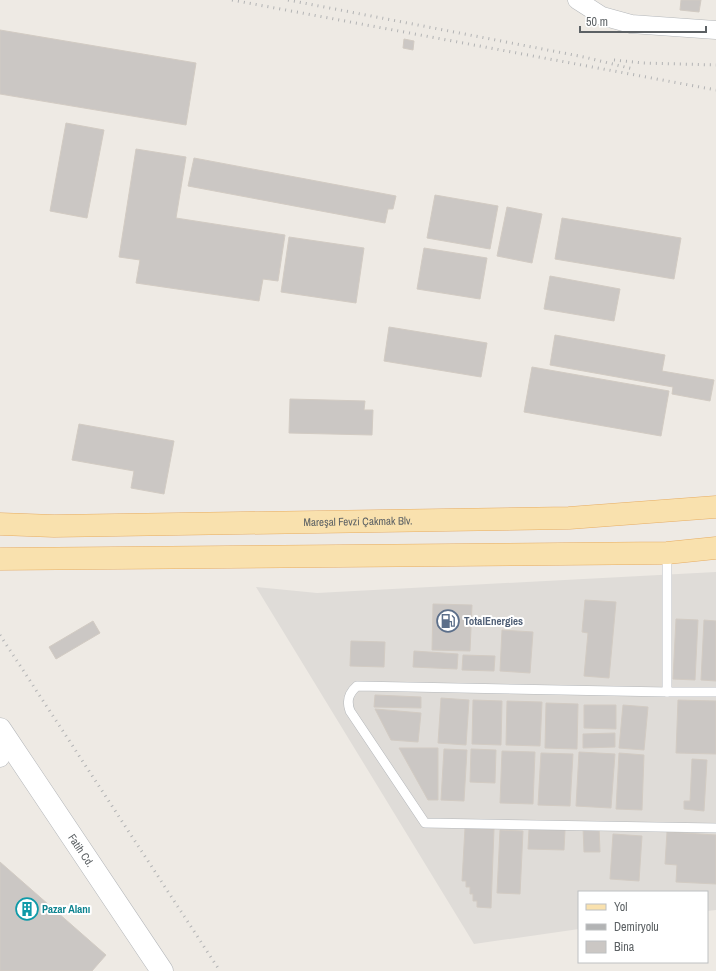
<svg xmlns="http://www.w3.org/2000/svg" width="716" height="971" viewBox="0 0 716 971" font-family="'Archivo Narrow',sans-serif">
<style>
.industrial{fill:#dfdcd8}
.building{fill:#cbc7c4;stroke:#d2cbc3}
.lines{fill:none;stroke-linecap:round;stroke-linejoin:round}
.service-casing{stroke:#b4b7ba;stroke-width:10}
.minor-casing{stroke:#b4b7ba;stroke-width:19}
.tertiary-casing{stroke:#b4b7ba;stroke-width:23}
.primary-casing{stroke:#e7ad63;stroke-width:23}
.service{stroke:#fff;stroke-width:9}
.minor{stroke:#fff;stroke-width:18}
.tertiary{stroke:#fff;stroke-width:22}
.primary{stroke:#f9e1ae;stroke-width:22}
.rail{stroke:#b2b3b4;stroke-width:3;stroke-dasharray:1 5;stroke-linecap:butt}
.labels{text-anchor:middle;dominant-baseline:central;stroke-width:4;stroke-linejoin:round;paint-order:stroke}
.street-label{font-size:11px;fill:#5c6164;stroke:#fff}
.service-label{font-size:11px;font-weight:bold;fill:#4e5e75;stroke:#fff;text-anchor:start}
.culture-label{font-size:11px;font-weight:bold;fill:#0d838f;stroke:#fff;text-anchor:start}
</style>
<rect width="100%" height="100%" fill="#eeeae4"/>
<path class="industrial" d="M716,572V910L707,911V892H579V929L474,944L256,587L317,593Z"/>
<g class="building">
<path d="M681,0H701L699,12L680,10Z"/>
<path d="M0,30L196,63L186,125L0,94Z"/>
<path d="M404,39L414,41L413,50L403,48Z"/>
<path d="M66,123L104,130L87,218L50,211Z"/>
<path d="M136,149L186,157L176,218L285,235L278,281L263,279L259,301L136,283L140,260L119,257Z"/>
<path d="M194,158L396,196L393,209H388L385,223L188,186Z"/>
<path d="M435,195L498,206L490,249L427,238Z"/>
<path d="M507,207L542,214L532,263L497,256Z"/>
<path d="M562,218L681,238L674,279L555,259Z"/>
<path d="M289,237L364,248L356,303L281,292Z"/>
<path d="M424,248L487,258L480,299L417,289Z"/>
<path d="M550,276L620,289L614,321L544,309Z"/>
<path d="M389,327L487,343L481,377L384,361Z"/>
<path d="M555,335L665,355L662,371L714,380L710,401L672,394L673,387L550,365Z"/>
<path d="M532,367L669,391L661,436L524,412Z"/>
<path d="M290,399L365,401L364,410H373L372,435L289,433Z"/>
<path d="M79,424L174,441L164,494L131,488L134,471L72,460Z"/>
<path d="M585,600L616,602L609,678L584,676L588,633L582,632Z"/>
<path d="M433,604L472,605L470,651L432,650Z"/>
<path d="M676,619L698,620L695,680L673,679Z"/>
<path d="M704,620L716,621V681L701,680Z"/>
<path d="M93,621L100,633L56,659L49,647Z"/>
<path d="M502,630L533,632L530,673L500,671Z"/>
<path d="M351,641L385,642L384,667L350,666Z"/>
<path d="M414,651L458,654L457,669L413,667Z"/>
<path d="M463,655L495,656L494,671L462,670Z"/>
<path d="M375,695L421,697V708L374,707Z"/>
<path d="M441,698L469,700L466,745L438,743Z"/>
<path d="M473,700L502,701L501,745L472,744Z"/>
<path d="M678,700L716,701V754L676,753Z"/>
<path d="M507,701L542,702L540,746L506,745Z"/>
<path d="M546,703L578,704L577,749L545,748Z"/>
<path d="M584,705H616V729L584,728Z"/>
<path d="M623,705L648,707L644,750L619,748Z"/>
<path d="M375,709L421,713L418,742L391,740Z"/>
<path d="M615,733V747L583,748V734Z"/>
<path d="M399,748H438V800H428Z"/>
<path d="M444,749L467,750L464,801L441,800Z"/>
<path d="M471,749L496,750L495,783L470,782Z"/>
<path d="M502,751L535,752L533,804L500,803Z"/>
<path d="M579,752L615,754L611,808L576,806Z"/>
<path d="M541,753L573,754L570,806L538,805Z"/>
<path d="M619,753L644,755L642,810L616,809Z"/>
<path d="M692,759L707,760L704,811L684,809V801H690Z"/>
<path d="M583,827H599L600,852H584Z"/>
<path d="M465,828L494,829L491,908L477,907V901H473V894H470V887H466V881H462Z"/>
<path d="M529,829L565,830L564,850L528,849Z"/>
<path d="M500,830L523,831L520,894L497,893Z"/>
<path d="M667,832L716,835V884L676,882L677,865L665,864Z"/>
<path d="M613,834L642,836L639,881L610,879Z"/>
<path d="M0,862L106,955L92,971H0Z"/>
</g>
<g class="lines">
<g class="service-casing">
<g id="service">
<path d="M667,692V553"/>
<path d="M716,692H667L357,686C349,693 346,700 350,711L425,823L716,828"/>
</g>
</g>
<g class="minor-casing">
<g id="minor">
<path d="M577,0L602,16L631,24L716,30"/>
<path d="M0,758L7,741"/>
</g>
</g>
<g class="tertiary-casing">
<g id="tertiary">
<path id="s1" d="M0,729L162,971"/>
</g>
</g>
<g class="primary-casing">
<g id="primary">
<path id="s2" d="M0,524L54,526L569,518L716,507"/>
<path d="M0,559L667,553L716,548"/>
</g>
</g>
<use href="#service" class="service"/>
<use href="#minor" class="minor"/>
<use href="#tertiary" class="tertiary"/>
<use href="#primary" class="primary"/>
<g class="rail">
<path d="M232,0L716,90"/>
<path d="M288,0L584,57L633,69"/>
<path d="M614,60L643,63L716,65"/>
<path d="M0,635L220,971"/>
</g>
</g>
<defs>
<g id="fuel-ring" transform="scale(1.15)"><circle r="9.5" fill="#fff" stroke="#5c6f8a" stroke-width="1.5"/><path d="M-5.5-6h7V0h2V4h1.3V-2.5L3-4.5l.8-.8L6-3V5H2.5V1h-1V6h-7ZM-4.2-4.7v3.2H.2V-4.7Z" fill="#5c6f8a"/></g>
<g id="building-ring" transform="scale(1.15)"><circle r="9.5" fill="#fff" stroke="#0f9aa8" stroke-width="1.5"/><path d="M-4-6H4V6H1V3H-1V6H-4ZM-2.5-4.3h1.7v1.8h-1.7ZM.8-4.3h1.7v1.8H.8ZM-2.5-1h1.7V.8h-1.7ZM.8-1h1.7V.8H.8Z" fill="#0f9aa8"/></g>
</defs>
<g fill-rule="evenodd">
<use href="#fuel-ring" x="448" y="621"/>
<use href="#building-ring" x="27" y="909"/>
</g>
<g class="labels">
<g class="street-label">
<text stroke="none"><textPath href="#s2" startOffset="358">Mareşal Fevzi Çakmak Blv.</textPath></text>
<text stroke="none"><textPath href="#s1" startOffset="146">Fatih Cd.</textPath></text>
</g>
<g class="service-label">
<text x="464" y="621">TotalEnergies</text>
</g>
<g class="culture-label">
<text x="42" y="909">Pazar Alanı</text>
</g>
</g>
<rect x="578" y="891" width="130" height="72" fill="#ffffff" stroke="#bec0c1"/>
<rect x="586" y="904" width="20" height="6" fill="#f9e1ae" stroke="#bec0c1"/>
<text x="614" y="911" font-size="12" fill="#5c6164">Yol</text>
<rect x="586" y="924" width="20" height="6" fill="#b2b3b4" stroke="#bec0c1"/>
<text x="614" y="931" font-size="12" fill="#5c6164">Demiryolu</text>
<rect x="586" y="941" width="20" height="12" fill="#cbc7c4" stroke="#bec0c1"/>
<text x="614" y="951" font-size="12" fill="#5c6164">Bina</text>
<path d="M580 26v6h126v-6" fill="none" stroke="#5c6164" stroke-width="2"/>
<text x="586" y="26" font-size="12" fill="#5c6164" stroke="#ffffff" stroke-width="3" paint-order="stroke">50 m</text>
</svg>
